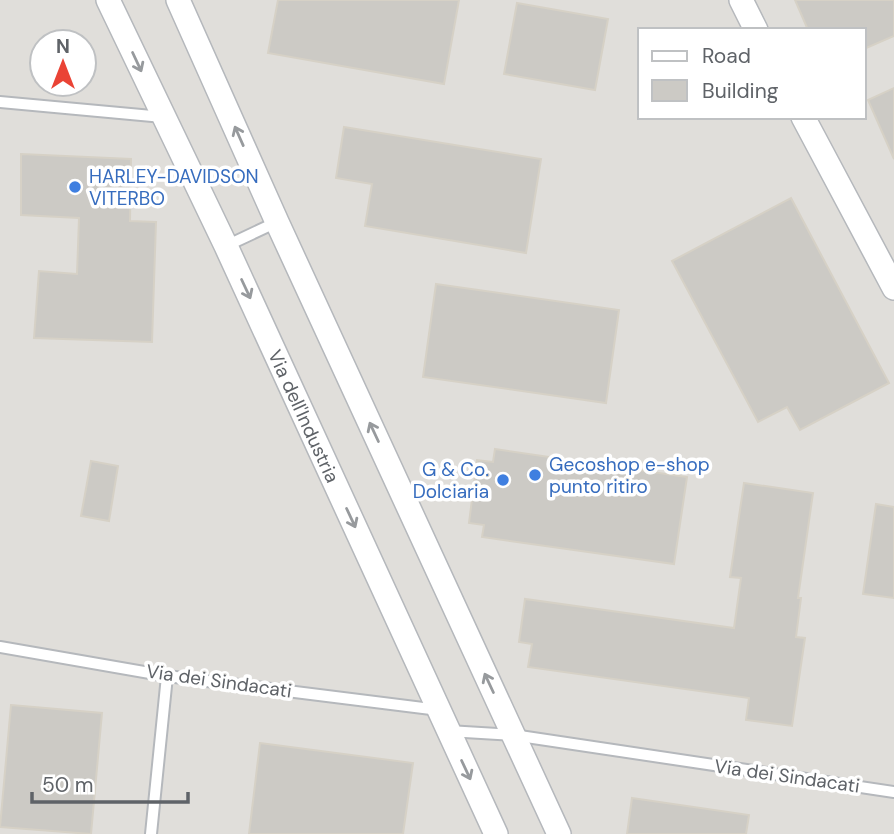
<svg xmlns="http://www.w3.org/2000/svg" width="894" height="834" viewBox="0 0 894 834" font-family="'DM Sans',sans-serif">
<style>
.industrial{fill:#e0deda;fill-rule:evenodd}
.building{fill:#cccac5;stroke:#d6d1c6;stroke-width:2}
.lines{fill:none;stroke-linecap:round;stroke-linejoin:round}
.lane-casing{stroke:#b5b8bc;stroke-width:14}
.street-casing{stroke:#b5b8bc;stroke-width:26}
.lane{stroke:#fff;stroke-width:10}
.street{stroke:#fff;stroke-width:23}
.oneway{stroke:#979a9d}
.shop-dot{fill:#3f7fe0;stroke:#fff;stroke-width:2.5}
.labels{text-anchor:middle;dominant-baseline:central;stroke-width:7;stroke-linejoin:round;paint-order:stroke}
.shop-label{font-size:19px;fill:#366cbe;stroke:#fff;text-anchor:start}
.street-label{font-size:19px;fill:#5f6368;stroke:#fff}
</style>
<rect width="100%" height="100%" fill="#f1efe8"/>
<path class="industrial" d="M0,0H894V834H0ZM640,30H864V117H640ZM42,42H84V84H42Z"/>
<g class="building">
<path d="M278,0H459L444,84L268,53Z"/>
<path d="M795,0H894V36L864,49V30H808Z"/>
<path d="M517,3L608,19L595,90L504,74Z"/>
<path d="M894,88V159L868,100Z"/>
<path d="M344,127L541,159L526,253L365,226L372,184L336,178Z"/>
<path d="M21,154L131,159L130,221L156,222L152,342L34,338L39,271L77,274L79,218L21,215Z"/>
<path d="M791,198L889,383L800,430L787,407L758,422L672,261Z"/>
<path d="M436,284L619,310L606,403L423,377Z"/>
<path d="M495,449L687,477L674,564L482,537L484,525L469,523L477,460L493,462Z"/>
<path d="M91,461L118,466L109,521L81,516Z"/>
<path d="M744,483L813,493L798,598H801L796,637L805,638L792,726L746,720L749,698L528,667L532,644L519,642L525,599L734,628L741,578L730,577Z"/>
<path d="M876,504L894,507V598L863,594Z"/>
<path d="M11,705L102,713L91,834L0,827Z"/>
<path d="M260,743L413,763L403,834H249Z"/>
<path d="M632,798L749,815L746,834H627Z"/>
</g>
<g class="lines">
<g class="lane-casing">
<g id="lane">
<path d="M0,102L163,117"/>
<path d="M226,246L277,222"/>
<path d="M0,647L167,676L439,710"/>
<path d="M448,731L513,735L894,792"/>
<path d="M151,834L167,676"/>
</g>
</g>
<g class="street-casing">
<g id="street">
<path id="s1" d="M108,0L226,246L496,834"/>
<path d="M178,0L277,222L559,834"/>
<path d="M741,0L756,30"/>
<path d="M803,117L894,288"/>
</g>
</g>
<use href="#lane" class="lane"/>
<use href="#street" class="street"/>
</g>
<defs><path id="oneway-shaft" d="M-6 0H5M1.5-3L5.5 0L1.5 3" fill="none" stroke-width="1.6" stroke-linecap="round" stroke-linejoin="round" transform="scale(1.75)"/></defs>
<g class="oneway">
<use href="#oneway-shaft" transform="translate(137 62) rotate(65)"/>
<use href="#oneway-shaft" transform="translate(239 136) rotate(-114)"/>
<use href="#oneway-shaft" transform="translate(246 289) rotate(65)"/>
<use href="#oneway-shaft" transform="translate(374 432) rotate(-115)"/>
<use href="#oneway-shaft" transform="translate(351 518) rotate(65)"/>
<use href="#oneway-shaft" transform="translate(489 683) rotate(-115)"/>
<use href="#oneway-shaft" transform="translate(466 770) rotate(65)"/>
</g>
<g class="shop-dot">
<circle cx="75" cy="187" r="7"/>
<circle cx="535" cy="475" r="7"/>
<circle cx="503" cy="480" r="7"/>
</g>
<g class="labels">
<g class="shop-label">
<text x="89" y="176">HARLEY-DAVIDSON<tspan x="89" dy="22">VITERBO</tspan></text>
<text x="549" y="464">Gecoshop e-shop<tspan x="549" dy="22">punto ritiro</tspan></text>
<text x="489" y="469" text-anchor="end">G &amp; Co.<tspan x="489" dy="22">Dolciaria</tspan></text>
</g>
<g class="street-label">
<text stroke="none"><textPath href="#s1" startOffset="460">Via dell'Industria</textPath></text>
<text transform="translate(219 681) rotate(8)">Via dei Sindacati</text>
<text transform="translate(787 776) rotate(8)">Via dei Sindacati</text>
</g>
</g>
<rect x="638" y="28" width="228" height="91" fill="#ffffff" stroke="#bfc1c3" stroke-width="2"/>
<rect x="652" y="51" width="35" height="10" fill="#ffffff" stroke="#bfc1c3" stroke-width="2"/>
<text x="702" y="63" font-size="21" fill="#5f6368">Road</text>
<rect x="652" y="80" width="35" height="21" fill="#cccac5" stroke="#bfc1c3" stroke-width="2"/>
<text x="702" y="98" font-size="21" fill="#5f6368">Building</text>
<g transform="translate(63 63)"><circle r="33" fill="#ffffff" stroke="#bfc1c3" stroke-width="2"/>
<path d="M0-5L12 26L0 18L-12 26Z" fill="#ea4335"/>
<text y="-10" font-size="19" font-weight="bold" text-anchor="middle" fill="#5f6368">N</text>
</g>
<path d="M32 792v10h156v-10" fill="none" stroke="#5f6368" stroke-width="3.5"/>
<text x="42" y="792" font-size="21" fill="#5f6368" stroke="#ffffff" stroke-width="5" paint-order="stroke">50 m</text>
</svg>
